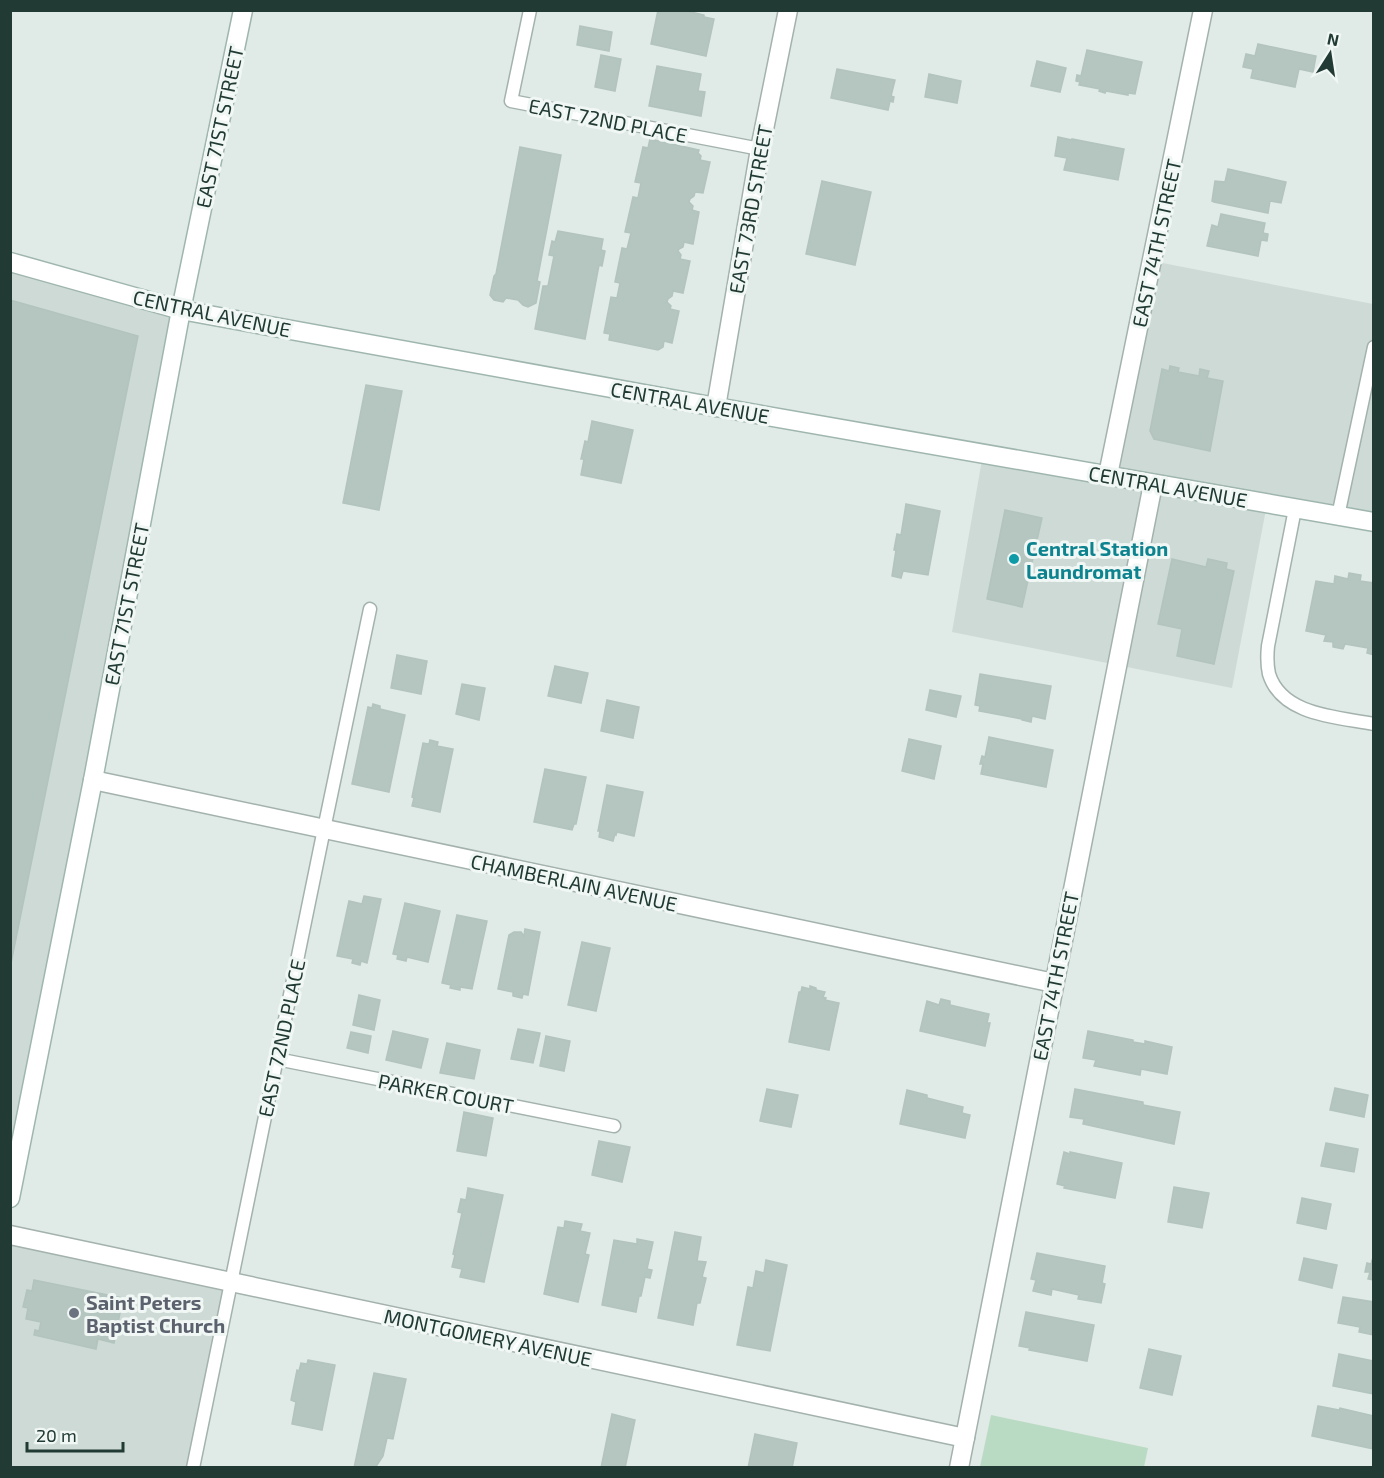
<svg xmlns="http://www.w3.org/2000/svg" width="1384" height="1478" viewBox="0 0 1384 1478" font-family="'Exo 2',sans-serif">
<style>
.built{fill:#cedad5}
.green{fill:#b9dbc3}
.building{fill:#b5c5bf;stroke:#b2c4bd;stroke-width:1.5}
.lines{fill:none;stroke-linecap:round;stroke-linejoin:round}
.lane-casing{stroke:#a3b2ad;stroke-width:15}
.street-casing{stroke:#a3b2ad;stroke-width:21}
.secondary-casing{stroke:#9fb6ae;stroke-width:21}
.lane{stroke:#fff;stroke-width:12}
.street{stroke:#fff;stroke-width:18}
.secondary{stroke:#fff;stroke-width:18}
.culture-dot{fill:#0f9aa8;stroke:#f0f7f4;stroke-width:2}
.worship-dot{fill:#6b7280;stroke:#f0f7f4;stroke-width:2}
.labels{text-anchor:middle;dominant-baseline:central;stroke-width:6;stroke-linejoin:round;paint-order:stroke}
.street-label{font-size:20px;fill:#213a34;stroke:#f0f7f4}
.culture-label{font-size:20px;font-weight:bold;fill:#0d838f;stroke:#f0f7f4;text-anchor:start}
.worship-label{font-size:20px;font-weight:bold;fill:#5b616d;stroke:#f0f7f4;text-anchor:start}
</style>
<rect width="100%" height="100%" fill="#e0eae6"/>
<g class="built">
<path d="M1152,261L1373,304V522L1267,504L1232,688L952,632L983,454L1108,475Z"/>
<path d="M11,262L181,310L11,1198Z"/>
<path d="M11,1235L231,1282L193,1467L11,1468Z"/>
</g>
<path class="green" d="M991,1415L1148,1448L1144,1467H980Z"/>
<g class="building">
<path d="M658,10H683L704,15V17L714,19L706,56L651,44Z"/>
<path d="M580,26L612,32L609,51L577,45Z"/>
<path d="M1258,44L1316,56L1313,72L1299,69L1295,87L1251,78L1253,69L1243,67L1246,54L1255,56Z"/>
<path d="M1087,50L1142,62L1135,94L1128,93V95L1106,91L1105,93L1099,91L1100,89L1079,85L1080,82L1076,81L1077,75L1081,76Z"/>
<path d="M601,55L621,59L615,91L595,87Z"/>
<path d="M1037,61L1066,68L1060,92L1031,86Z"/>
<path d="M657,66L701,74L698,91L705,92L701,116L649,106Z"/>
<path d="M837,69L895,80L891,96L894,97L893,102L890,101L888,110L831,98Z"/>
<path d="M929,74L961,81L957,103L925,97Z"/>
<path d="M1058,137L1072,140V139L1124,149L1118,180L1064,170L1067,158L1055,156Z"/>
<path d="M650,139L699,150L698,153L701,156L700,160L710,162L703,193L695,192L694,196L690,199L689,202L693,206L692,210L699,212L693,244L684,242L683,247L679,249L678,251L681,255L680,259L690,261L683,293L673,291L672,296L668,299L667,302L671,306L670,309L679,311L672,343L664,341L663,347L658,350L609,340L610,334L604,333L611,297L617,298L620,283L615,282L622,248L627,249L631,233L625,232L633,197L638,198L641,183L635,182L643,147L648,148Z"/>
<path d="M520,147L561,155L537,281L540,282L536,303L528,307L523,305L518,300L506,298L503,302L494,300L490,295L494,276L496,274Z"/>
<path d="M1228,169L1286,182L1281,203L1270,201L1268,213L1214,202L1212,201L1215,181L1225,182Z"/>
<path d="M822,181L871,192L855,265L806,254Z"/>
<path d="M1221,214L1265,223L1263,233L1268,234L1267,241L1261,240L1258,256L1207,246L1212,225L1218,227Z"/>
<path d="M558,231L603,239L601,250L605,251L602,266L599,265L585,339L535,329L543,286H548L554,256L549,255L552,241L555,242Z"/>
<path d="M10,300L138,336L10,968Z"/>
<path d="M1170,366L1179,368L1178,372L1199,376L1200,369L1209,371L1207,378L1223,381L1210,451L1154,439L1150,431L1162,369L1169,371Z"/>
<path d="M366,385L402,391L379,510L343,503Z"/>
<path d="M592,421L633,430L621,483L581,475L584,459H581L585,441L588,442Z"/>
<path d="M906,504L940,511L928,575L903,571L901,578L892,576L896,550H894L897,534L901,535Z"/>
<path d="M1005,510L1042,518L1022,607L987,599Z"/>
<path d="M1172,559L1206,567L1208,559L1227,563L1226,569L1234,571L1214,664L1177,656L1182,629L1158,624Z"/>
<path d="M1349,573L1361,575L1360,581L1374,583V655L1367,653L1368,648L1345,644L1343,649L1333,647V642L1324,641L1326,635L1306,631L1316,581L1334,584L1335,576L1348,579Z"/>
<path d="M397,655L427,661L421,694L391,688Z"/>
<path d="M555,666L588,673L581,703L548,696Z"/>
<path d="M980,674L1051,686L1045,719L1032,716L1031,722L1022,720V719L979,711L980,706L975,705Z"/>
<path d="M462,684L485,688L479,720L456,714Z"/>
<path d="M930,690L961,696L956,717L926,710Z"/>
<path d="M607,700L639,707L633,738L601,731Z"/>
<path d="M373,704L380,706V709L405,715L389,792L352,784L368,707L372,708Z"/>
<path d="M989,737L1053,750L1046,787L981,774L983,764H980L982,756L985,757Z"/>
<path d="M909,739L941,746L934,779L902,771Z"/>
<path d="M430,740L438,742L437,746L453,749L440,812L412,806L414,798L412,797L423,743L429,744Z"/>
<path d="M545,769L586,777L576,824H574L572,830L534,822Z"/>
<path d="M607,785L643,792L634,836L617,832L616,835L615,834L613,841L599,837L600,831H598Z"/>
<path d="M364,896L381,899L367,963L361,961L360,965L352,963L353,959L337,956L349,901L362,904Z"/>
<path d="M405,903L440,911L428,962L407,957L406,961L397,959L398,955L393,954Z"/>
<path d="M457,915L487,921L472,989L460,987V990L450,988L451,985L442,983Z"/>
<path d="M525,929L540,932L528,995L523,994L522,998L513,996V992L498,989L509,935L514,932H521L524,936Z"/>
<path d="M582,942L610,948L596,1011L568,1005Z"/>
<path d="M810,986L816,988V990L825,992L823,997L826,998L825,1000L839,1003L829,1050L789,1042L799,992H801L802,987L810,989Z"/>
<path d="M359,995L380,1000L374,1030L353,1025Z"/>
<path d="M941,999L950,1001V1005L989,1014L987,1023H990L985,1046L920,1031L927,1001L939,1005Z"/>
<path d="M518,1029L540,1033L533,1063L511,1059Z"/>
<path d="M393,1031L428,1039L421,1068L386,1060Z"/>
<path d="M1088,1031L1133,1040V1042L1145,1044V1041L1172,1047L1167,1074L1141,1069L1140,1075L1094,1066L1096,1060L1083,1058Z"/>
<path d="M351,1032L371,1036L368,1053L347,1048Z"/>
<path d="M546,1036L570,1041L564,1071L540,1066Z"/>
<path d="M447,1043L480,1050L474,1079L440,1073Z"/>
<path d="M1335,1088L1368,1095L1364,1117L1330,1110Z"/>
<path d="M767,1089L798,1095L791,1127L760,1121Z"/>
<path d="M1075,1089L1143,1102V1105L1180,1112L1174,1144L1083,1124L1084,1119L1070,1117Z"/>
<path d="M907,1090L927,1095V1098L963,1107L962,1113L970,1115L965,1138L900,1124Z"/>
<path d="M464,1112L493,1118L486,1156L457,1151Z"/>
<path d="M599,1141L630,1147L622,1182L592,1175Z"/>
<path d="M1326,1143L1358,1149L1354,1172L1321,1166Z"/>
<path d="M1064,1152L1070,1154V1152L1122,1163L1115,1198L1064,1188L1065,1186L1057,1184Z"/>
<path d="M1174,1187L1209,1193L1202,1228L1168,1222Z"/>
<path d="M468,1188L503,1195L484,1282L460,1277L462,1269L452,1267L455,1255L453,1254L462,1213L458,1212L461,1199L466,1200Z"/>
<path d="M1302,1198L1331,1204L1326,1229L1297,1223Z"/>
<path d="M565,1221L582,1224L580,1231L590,1233L585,1254L589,1255L578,1302L544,1294L558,1227L564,1228Z"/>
<path d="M675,1232L701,1237L697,1261L706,1262L702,1277L706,1278L700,1303H697L693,1325L658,1318Z"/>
<path d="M637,1239L653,1242L647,1269L652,1270L650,1278L645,1277L641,1296H639L636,1312L602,1305L614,1240L637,1244Z"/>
<path d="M1037,1253L1105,1266L1102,1283L1105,1284L1101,1303L1078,1299L1079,1295L1052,1289L1051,1295L1033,1291L1036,1280L1031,1279Z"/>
<path d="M1374,1254V1280L1368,1279L1370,1272H1365L1367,1263L1371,1264Z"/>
<path d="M1304,1258L1337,1265L1332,1288L1299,1280Z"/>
<path d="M766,1260L787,1265L770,1351L737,1345L748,1287L753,1288L756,1271L764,1273Z"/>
<path d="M34,1280L123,1298L114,1343L98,1339L96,1349L34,1335L35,1330L39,1331L41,1322L26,1319L28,1308L23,1307L27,1290L32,1291Z"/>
<path d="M1343,1297L1374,1302V1335L1359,1332L1360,1327L1338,1323Z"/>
<path d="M1026,1312L1094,1325L1087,1361L1029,1350L1030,1348L1019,1346Z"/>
<path d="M1149,1349L1181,1356L1172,1395L1140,1388Z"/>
<path d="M1339,1354L1374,1361V1394L1333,1386Z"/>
<path d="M308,1360L335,1365L322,1430L292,1424L296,1402L291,1400L297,1370L299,1371L301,1363L307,1364Z"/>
<path d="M374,1373L406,1379L393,1439L387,1438L383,1456L375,1468H354Z"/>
<path d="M1318,1406L1339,1410L1340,1408L1374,1416V1449L1312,1436Z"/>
<path d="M612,1414L635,1420L625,1468H601Z"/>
<path d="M755,1434L797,1443L792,1468H748Z"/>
</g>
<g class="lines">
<g class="lane-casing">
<g id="lane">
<path d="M530,10L511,101L760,149"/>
<path d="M1295,509L1268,646C1267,656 1267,665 1269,674C1282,716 1339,717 1374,724"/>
<path d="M1338,516L1374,347"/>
<path d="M277,1059L614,1126"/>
<path d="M193,1468L324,829L370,609"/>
</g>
</g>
<g class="street-casing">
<g id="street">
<path d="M716,407L760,149L788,10"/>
<path d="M1108,475L1203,10"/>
<path d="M93,780L1054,983"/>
<path d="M10,1235L965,1438"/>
<path d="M959,1468L1153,484"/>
</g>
</g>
<g class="secondary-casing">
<g id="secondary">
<path d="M10,262L181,310L716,407L1374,522"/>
<path d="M10,1198L93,780L181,310L243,10"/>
</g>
</g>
<use href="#lane" class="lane"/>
<use href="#street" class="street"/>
<use href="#secondary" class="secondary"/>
</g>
<circle class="culture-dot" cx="1014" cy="559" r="6"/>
<circle class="worship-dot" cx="74" cy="1313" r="6"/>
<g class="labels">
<g class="street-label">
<text transform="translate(608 120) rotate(11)">EAST 72ND PLACE</text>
<text transform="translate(219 127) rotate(-78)">EAST 71ST STREET</text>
<text transform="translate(750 209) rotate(-80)">EAST 73RD STREET</text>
<text transform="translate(1156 243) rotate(-78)">EAST 74TH STREET</text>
<text transform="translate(212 313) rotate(12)">CENTRAL AVENUE</text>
<text transform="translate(690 402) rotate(10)">CENTRAL AVENUE</text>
<text transform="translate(1168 486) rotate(10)">CENTRAL AVENUE</text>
<text transform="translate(126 604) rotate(-79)">EAST 71ST STREET</text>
<text transform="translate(574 882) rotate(12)">CHAMBERLAIN AVENUE</text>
<text transform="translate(1055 976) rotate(-79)">EAST 74TH STREET</text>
<text transform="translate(281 1038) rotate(-78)">EAST 72ND PLACE</text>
<text transform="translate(446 1093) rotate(11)">PARKER COURT</text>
<text transform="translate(488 1337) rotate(12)">MONTGOMERY AVENUE</text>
</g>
<g class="culture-label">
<text x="1026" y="548">Central Station<tspan x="1026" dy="23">Laundromat</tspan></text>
</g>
<g class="worship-label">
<text x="86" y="1302">Saint Peters<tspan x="86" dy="23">Baptist Church</tspan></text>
</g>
</g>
<rect width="1384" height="1478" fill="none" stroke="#213a34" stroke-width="24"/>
<g transform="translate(1330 54) rotate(12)" stroke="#f0f7f4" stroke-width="4.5" paint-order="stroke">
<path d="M0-4.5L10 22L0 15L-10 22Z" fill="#213a34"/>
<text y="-9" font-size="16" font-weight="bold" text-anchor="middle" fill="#213a34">N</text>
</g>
<path d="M27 1442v9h96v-9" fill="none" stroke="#213a34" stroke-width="3"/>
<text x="36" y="1442" font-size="18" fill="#213a34" stroke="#f0f7f4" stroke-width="4.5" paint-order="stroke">20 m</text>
</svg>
